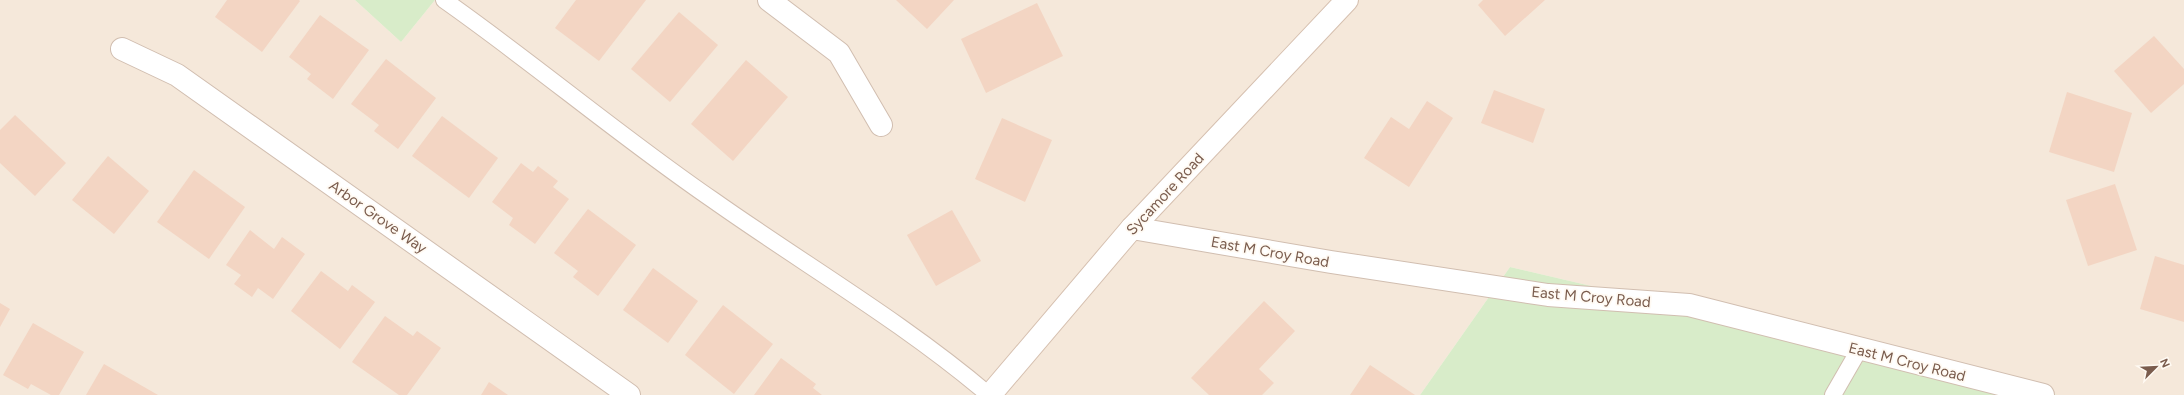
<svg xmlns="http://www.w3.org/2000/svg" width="2184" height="395" viewBox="0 0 2184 395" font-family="Figtree,sans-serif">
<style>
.residential{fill:#f5e8da}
.green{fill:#d8ecc9}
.building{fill:#f3d5c3}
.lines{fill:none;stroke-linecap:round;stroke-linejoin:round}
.lane-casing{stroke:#d1beb0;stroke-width:18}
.street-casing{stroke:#d1beb0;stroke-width:24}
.secondary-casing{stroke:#d6c0b0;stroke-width:24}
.lane{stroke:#fff;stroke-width:16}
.street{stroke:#fff;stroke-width:22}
.secondary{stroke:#fff;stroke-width:22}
.labels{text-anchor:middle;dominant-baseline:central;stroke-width:3.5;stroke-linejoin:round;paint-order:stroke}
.street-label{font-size:15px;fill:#7a5c4d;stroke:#fffaf3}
</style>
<rect width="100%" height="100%" fill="#fdf6ec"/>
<path class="residential" d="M0,0H355L401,42L435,0H2184V395H2057L1510,267L1420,395H0Z"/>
<g class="green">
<path d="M355,0H435L401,42Z"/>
<path d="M1510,267L2057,395H1420Z"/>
</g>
<g class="building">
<path d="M227,0H299L300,1L262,52L215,17Z"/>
<path d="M576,0H646L599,61L555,28Z"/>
<path d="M896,0H954L927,29Z"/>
<path d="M1483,0H1545L1505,36L1478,5Z"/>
<path d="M1037,3L1063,56L986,93L961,39Z"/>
<path d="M679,12L718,45L670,102L631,69Z"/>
<path d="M320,15L369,50L333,99L307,79L311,74L289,57Z"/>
<path d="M2154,36L2184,69V84L2151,113L2114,71Z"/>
<path d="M386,59L436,98L398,149L374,131L379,125L351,104Z"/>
<path d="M746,60L788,97L733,161L691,124Z"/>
<path d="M1494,90L1545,109L1533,143L1481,123Z"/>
<path d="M2067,92L2132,113L2114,172L2049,152Z"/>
<path d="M1427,101L1453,118L1409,187L1364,158L1391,117L1409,129Z"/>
<path d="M15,115L66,163L35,196L0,163V130Z"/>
<path d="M442,116L498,158L469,198L412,156Z"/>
<path d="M1002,118L1052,140L1025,202L975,179Z"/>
<path d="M108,156L149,191L114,234L72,200Z"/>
<path d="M521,163L533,172L538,166L558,181L553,187L569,199L535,244L509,225L513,218L492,202Z"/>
<path d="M194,170L245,207L209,259L157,222Z"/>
<path d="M2115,184L2137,250L2088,266L2066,200Z"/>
<path d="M588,209L636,245L598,296L573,277L578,271L554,253Z"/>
<path d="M952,210L981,261L936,286L907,235Z"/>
<path d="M250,230L274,249L282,237L305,254L273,299L258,288L252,297L234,284L241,275L226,265Z"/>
<path d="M2155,256L2184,265V322L2140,309Z"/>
<path d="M653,268L698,301L668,343L623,310Z"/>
<path d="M321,271L348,291L352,285L375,302L340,349L291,311Z"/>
<path d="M1264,301L1295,331L1259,369L1274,383L1262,395H1209L1191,378Z"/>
<path d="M0,303L10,309L0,327Z"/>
<path d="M723,305L773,344L734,394L685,355Z"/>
<path d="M385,316L413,336L417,331L441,348L407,395H399L352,362Z"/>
<path d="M33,323L84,352L59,395H51L31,384L28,389L3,375Z"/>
<path d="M781,358L816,384L813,388L822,395H754Z"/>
<path d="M104,364L158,395H86Z"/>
<path d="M1370,365L1415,395H1350Z"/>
<path d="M489,382L508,395H481Z"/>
</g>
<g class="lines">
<g class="lane-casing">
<g id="lane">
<path d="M444,0C535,64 621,137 713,200C805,265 903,322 989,395"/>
<path d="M1833,395L1859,350"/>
</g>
</g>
<g class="street-casing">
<g id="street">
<path d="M769,0L839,53L881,125"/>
<path d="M122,49L177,75L629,395"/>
<path d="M1132,228L1331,262L1548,295L1689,305L2043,395"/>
</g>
</g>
<g class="secondary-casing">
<path id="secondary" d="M990,395L1132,228L1347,0"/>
</g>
<use href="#lane" class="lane"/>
<use href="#street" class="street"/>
<use href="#secondary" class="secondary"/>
</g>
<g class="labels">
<g class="street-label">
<text transform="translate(1165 194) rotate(-47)">Sycamore Road</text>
<text transform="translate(378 217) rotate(35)">Arbor Grove Way</text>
<text transform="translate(1270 252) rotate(10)">East M Croy Road</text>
<text transform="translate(1591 297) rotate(5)">East M Croy Road</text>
<text transform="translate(1907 362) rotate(14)">East M Croy Road</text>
</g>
</g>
<g transform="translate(2156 367) rotate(66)" stroke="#fffaf3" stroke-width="3" paint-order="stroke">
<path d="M0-3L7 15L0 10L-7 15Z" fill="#7a5c4d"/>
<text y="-6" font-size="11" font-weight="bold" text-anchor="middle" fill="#7a5c4d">N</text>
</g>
</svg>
